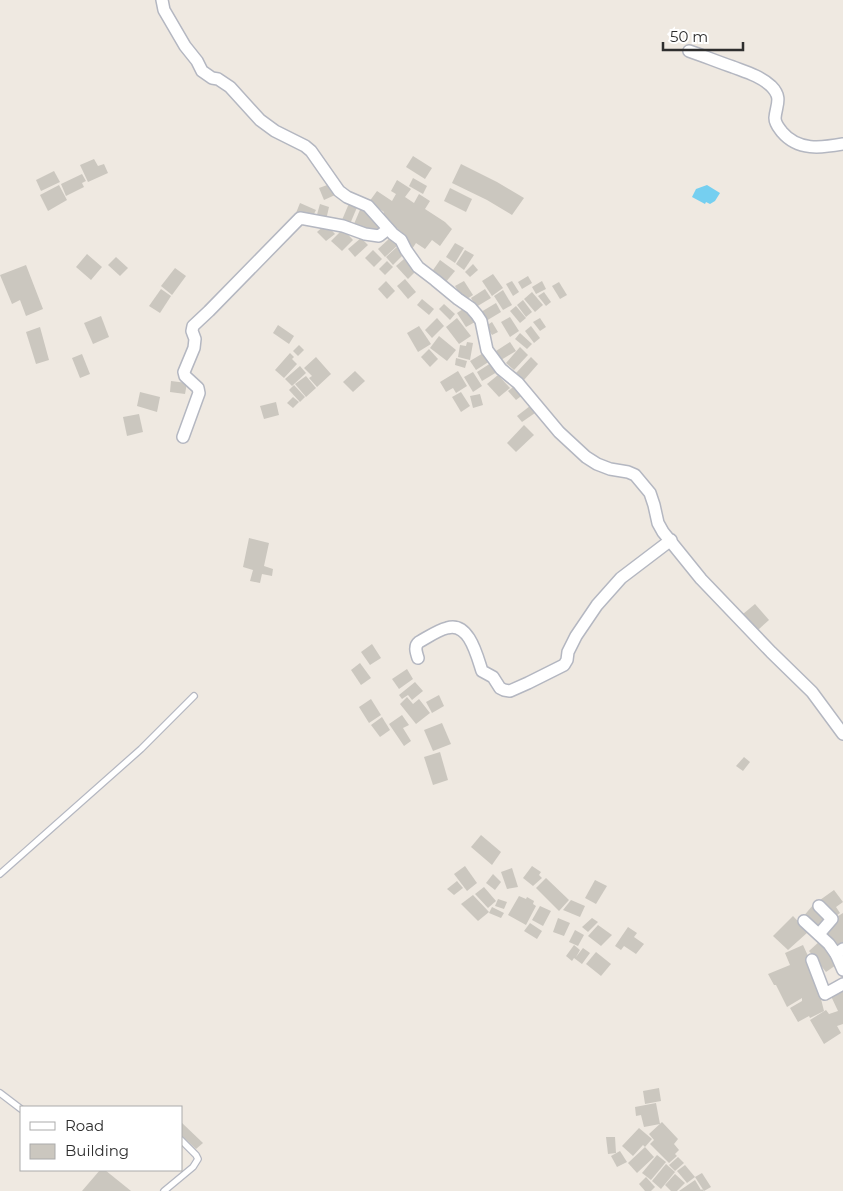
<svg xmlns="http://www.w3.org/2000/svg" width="843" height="1191" viewBox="0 0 843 1191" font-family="Montserrat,sans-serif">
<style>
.water{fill:#75cff0}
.building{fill:#cbc7bf}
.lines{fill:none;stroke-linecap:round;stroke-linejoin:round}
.lane-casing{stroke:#b4b7c1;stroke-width:8}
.street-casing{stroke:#b4b7c1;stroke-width:14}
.lane{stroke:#fff;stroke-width:5.5}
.street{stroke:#fff;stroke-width:11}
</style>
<rect width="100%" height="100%" fill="#efe9e1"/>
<path class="water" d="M707,185L720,193L715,201L710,204L706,202L705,204L692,197L696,189Z"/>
<g class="building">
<path d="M413,156L432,168L425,179L406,167Z"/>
<path d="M94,159L98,166L104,164L108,173L88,182L80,165Z"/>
<path d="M461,164L497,182L524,198L512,215L487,200L452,183Z"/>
<path d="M54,171L60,182L41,191L36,180Z"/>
<path d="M82,174L86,181L82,183L84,187L66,196L61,184Z"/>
<path d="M413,178L427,186L423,194L409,186Z"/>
<path d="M397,180L411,189L405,197L414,203L419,194L430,201L425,209L445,222L452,229L440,246L432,240L425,249L416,243L412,249L395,233L398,229L381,218L384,212L369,202L377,191L392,201L396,194L391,191Z"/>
<path d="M330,184L335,195L324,200L319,188Z"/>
<path d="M59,185L67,200L48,211L40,195Z"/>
<path d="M450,188L472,199L466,212L444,201Z"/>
<path d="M350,201L358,205L350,224L342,220Z"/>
<path d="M300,203L316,210L311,220L296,213Z"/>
<path d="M320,204L329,207L326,220L316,218Z"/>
<path d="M362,205L382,223L377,234L354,224Z"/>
<path d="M326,224L335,234L326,241L317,232Z"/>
<path d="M343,229L353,240L342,251L331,241Z"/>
<path d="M391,237L398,245L385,257L378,249Z"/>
<path d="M361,238L368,245L355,257L348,249Z"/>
<path d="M455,243L464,248L455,263L446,257Z"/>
<path d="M398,246L405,253L393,265L386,257Z"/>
<path d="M373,250L382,259L374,267L365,258Z"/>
<path d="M465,250L474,255L464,270L456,264Z"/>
<path d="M87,254L102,267L91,280L76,267Z"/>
<path d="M116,257L128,268L120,276L108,265Z"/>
<path d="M404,259L415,272L408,279L396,266Z"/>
<path d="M440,260L455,271L445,283L431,273Z"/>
<path d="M387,261L393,267L385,275L379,269Z"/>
<path d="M473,264L478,270L470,277L465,272Z"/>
<path d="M26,265L43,309L26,316L20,300L12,304L0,275Z"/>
<path d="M175,268L186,276L172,295L161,286Z"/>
<path d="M493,274L503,288L492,296L482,281Z"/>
<path d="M528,276L532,283L522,289L518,282Z"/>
<path d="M405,279L416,292L408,299L397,286Z"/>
<path d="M386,281L395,291L387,299L378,289Z"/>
<path d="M464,281L473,295L464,301L455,286Z"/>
<path d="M512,281L519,292L513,296L506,284Z"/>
<path d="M542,281L546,289L536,294L532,287Z"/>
<path d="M559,282L567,295L560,299L552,286Z"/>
<path d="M161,289L171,296L160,313L149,306Z"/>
<path d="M485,289L491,298L476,307L471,298Z"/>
<path d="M503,290L512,305L503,310L494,296Z"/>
<path d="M532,292L543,305L535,312L524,299Z"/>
<path d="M544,292L551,302L546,306L538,296Z"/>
<path d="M422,299L434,309L429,315L417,305Z"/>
<path d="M523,300L532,312L526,317L517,305Z"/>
<path d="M496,303L501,312L486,321L481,312Z"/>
<path d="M444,304L455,314L450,320L439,309Z"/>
<path d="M516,306L526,318L520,323L510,311Z"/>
<path d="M466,307L475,322L466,327L457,313Z"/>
<path d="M101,316L109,337L93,344L84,323Z"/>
<path d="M510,317L519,331L510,337L501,322Z"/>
<path d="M437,318L444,326L432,338L425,330Z"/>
<path d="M457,318L471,336L459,344L446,327Z"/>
<path d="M540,318L546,327L540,331L533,322Z"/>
<path d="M492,322L498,332L492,335L486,326Z"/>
<path d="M278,325L294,336L289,344L273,333Z"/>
<path d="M419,326L431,344L418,352L407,333Z"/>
<path d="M531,326L540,338L534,343L525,331Z"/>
<path d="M40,327L49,360L36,364L26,332Z"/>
<path d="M520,333L532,344L527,349L515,339Z"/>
<path d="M439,336L456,350L447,361L430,348Z"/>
<path d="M467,342L473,343L470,360L458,357L460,345L466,346Z"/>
<path d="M510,342L516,351L501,360L496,351Z"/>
<path d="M299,345L304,350L298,356L293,351Z"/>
<path d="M520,347L528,355L514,370L506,363Z"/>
<path d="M429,349L438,359L430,367L421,357Z"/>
<path d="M485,352L490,361L476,370L470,361Z"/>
<path d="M290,353L294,357L292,359L297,364L284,378L275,370Z"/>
<path d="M82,354L90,374L80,378L72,358Z"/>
<path d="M316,357L331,374L317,387L309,378L312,376L304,368Z"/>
<path d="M531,357L538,364L524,380L516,373Z"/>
<path d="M456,358L467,361L465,368L455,365Z"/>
<path d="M491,363L497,372L482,381L477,372Z"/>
<path d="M300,366L306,373L292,386L285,379Z"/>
<path d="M355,371L365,381L353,392L343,382Z"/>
<path d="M458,371L467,386L456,393L453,388L446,392L440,382Z"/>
<path d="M473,372L482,386L473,392L464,377Z"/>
<path d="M498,375L510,388L499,397L487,384Z"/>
<path d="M306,376L316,388L306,397L295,384Z"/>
<path d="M171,381L187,383L185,394L170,392Z"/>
<path d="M294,385L305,397L300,402L289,390Z"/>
<path d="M516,385L524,394L516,400L508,391Z"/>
<path d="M140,392L160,397L157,412L137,406Z"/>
<path d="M461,392L470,406L461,412L452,397Z"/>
<path d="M480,394L483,405L473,408L470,396Z"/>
<path d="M293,397L299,402L293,408L287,403Z"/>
<path d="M276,402L279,415L264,419L260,406Z"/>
<path d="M530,406L535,413L522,422L517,416Z"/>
<path d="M139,414L143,432L127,436L123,417Z"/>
<path d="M524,425L534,435L516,452L507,443Z"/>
<path d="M249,538L269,543L264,566L273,569L272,576L262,574L260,583L250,581L253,570L243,567Z"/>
<path d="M755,604L769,620L758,630L743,614Z"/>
<path d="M372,644L381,658L370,665L361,652Z"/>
<path d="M360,663L371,678L361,685L351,670Z"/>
<path d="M407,669L413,679L399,689L392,679Z"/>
<path d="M415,682L423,691L412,700L408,695L402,699L399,695Z"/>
<path d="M439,695L444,706L432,713L426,702Z"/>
<path d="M407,697L413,704L419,699L430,713L416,724L400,704Z"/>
<path d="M371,699L381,715L369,723L359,707Z"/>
<path d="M402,715L409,725L403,728L411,741L404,746L389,724Z"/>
<path d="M382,717L390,730L380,737L371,725Z"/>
<path d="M442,723L451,744L433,751L424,730Z"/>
<path d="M440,752L448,780L433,785L424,757Z"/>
<path d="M744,757L750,762L743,771L736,766Z"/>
<path d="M481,835L501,852L492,865L471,847Z"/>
<path d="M465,866L477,883L467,891L454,874Z"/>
<path d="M532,866L541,872L539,875L542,878L533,886L523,878Z"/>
<path d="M512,868L518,887L507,889L501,872Z"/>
<path d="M493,874L501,882L495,890L486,883Z"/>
<path d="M546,878L569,900L559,911L536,888Z"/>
<path d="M595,880L607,886L596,904L585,898Z"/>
<path d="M457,881L463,888L454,895L447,889Z"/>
<path d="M484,887L496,901L488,908L475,894Z"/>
<path d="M834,890L843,902L836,907L840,913L833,918L820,900Z"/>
<path d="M473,895L489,912L478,921L461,904Z"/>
<path d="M519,896L526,899L527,897L534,901L533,904L536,906L526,925L508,915Z"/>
<path d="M498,899L507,902L504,909L495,906Z"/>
<path d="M571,900L585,906L580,917L563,910Z"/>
<path d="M813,905L830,919L820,932L802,918Z"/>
<path d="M540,906L551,911L543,926L532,920Z"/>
<path d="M492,907L504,913L501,918L489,913Z"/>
<path d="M843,913V946L837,951L821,933L835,918Z"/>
<path d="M793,916L808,932L788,950L773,936Z"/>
<path d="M558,918L570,923L564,936L553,932Z"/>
<path d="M592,918L598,922L588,932L582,927Z"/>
<path d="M530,923L542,931L537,939L524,931Z"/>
<path d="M598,925L612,935L601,946L588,936Z"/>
<path d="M628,927L637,933L634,937L644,944L636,954L624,946L621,950L615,946Z"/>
<path d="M575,930L584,935L578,946L569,942Z"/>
<path d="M821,940L839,963L826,972L817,961L809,951Z"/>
<path d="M574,945L580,950L576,957L583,948L590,953L582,964L574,958L572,961L566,956Z"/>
<path d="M803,945L813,967L824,1011L810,1018L809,1016L798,1022L790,1008L802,1001V998L787,1007L776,985H774L768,974L790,965L785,953Z"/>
<path d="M596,952L611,964L601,976L586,964Z"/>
<path d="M843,986V1024L837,1026L841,1033L824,1044L810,1020L826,1010L829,1014L838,1011L830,994Z"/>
<path d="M659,1088L661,1101L645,1104L643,1091Z"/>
<path d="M656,1103L660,1124L644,1127L641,1115L636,1116L635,1107Z"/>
<path d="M181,1122L203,1143L196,1149L181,1135Z"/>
<path d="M662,1122L678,1139L674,1144L679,1150L675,1154L677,1156L669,1163L650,1144L654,1140L649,1134Z"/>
<path d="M639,1128L652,1139L645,1147L643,1145L633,1156L622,1146Z"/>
<path d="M606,1137H615L616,1153L608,1154Z"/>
<path d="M645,1147L654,1157L637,1173L628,1163Z"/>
<path d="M620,1151L627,1162L617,1167L611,1156Z"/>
<path d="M657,1155L666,1162L651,1180L642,1173Z"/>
<path d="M678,1157L684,1163L675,1171L669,1165Z"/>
<path d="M666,1164L675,1172L661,1189L652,1181Z"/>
<path d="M685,1165L695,1177L687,1183L677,1171Z"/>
<path d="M100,1170H105L131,1191H82Z"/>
<path d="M702,1173L711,1187L704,1191L695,1177Z"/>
<path d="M675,1174L685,1183L677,1191H671L665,1185Z"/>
<path d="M646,1177L655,1187L651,1191H645L639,1184Z"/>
<path d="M695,1180L701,1190L702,1189L704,1191H679Z"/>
</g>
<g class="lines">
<g class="lane-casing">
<g id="lane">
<path d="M0,874L141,749L194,696"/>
<path d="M0,1093L21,1109"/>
<path d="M164,1191L193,1167L198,1159L196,1155L181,1140"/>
</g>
</g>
<g class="street-casing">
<g id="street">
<path d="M162,0L164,10L185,46L197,61L202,71L212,78L218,79L230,87L260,120L275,131L305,146L311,151L339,191L347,197L368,206L393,234L401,240L406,250L418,267L435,280L458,299L471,308L477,315L481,321L487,350L501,369L518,383L559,432L586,457L597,464L610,469L628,472L635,475L650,493L654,505L658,523L663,532L701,579L771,652L812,692L843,734"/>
<path d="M689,51C704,56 718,62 733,67C746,72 760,76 771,86C783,98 776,105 775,118C775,124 779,128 782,132C798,151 821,148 843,144"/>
<path d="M183,437L199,393L198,388L185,376L184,372L194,348L195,339L192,331L193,326L209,311L300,218L343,226L365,234L379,236L388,229"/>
<path d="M418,658C416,652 414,646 419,642C428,637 438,630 447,628C469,621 477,656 482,671L493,677L500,688L504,690L510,691L528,683L564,665L567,660L568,652L576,636L597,605L621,578L671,540"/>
<path d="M804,921L829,944L836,954"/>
<path d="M819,934L832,919L819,906"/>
<path d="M843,949L836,954L843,970"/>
<path d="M812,960L825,994L843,984"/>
</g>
</g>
<use href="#lane" class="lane"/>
<use href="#street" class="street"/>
</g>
<rect x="20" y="1106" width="162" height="65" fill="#ffffff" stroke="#ababab"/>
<rect x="30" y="1122" width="25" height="8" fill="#ffffff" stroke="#ababab"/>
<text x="65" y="1131" font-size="15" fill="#2e2e2e">Road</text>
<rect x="30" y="1144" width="25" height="15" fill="#cbc7bf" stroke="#ababab"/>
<text x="65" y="1156" font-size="15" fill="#2e2e2e">Building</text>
<path d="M663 42v8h80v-8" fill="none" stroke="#2e2e2e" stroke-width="2.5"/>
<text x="670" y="42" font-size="15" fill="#2e2e2e" stroke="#ffffff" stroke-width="4" paint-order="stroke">50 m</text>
</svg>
